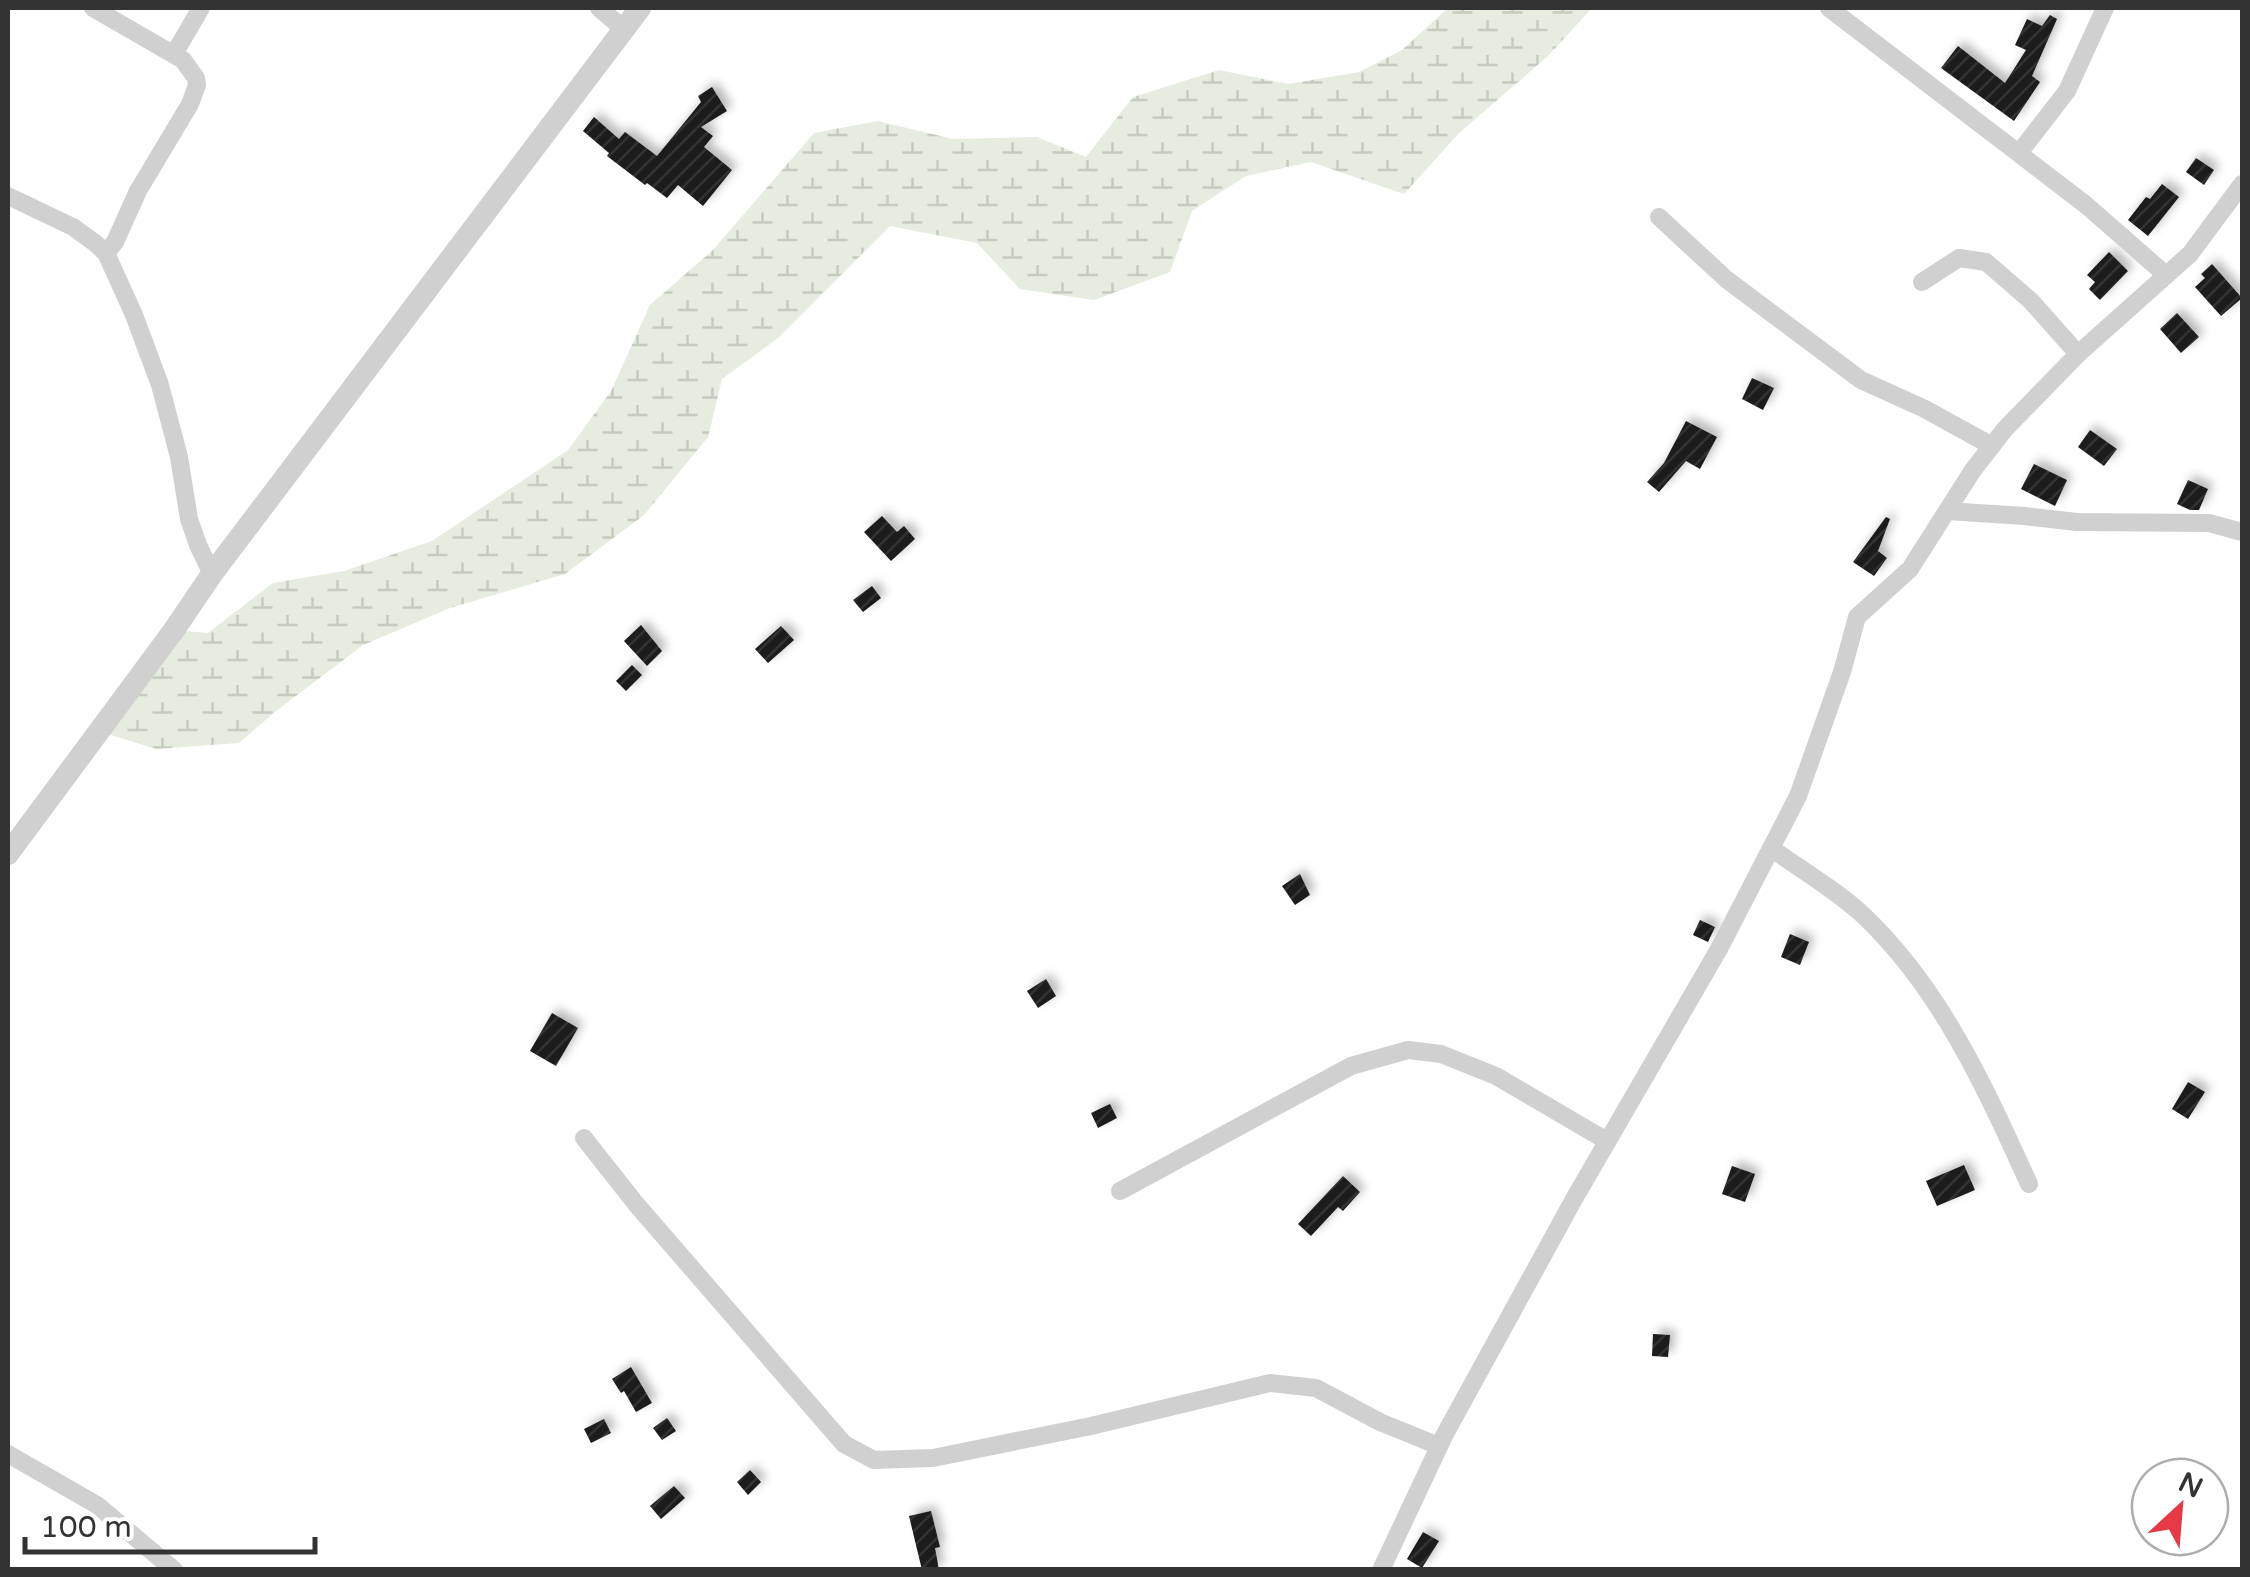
<svg xmlns="http://www.w3.org/2000/svg" width="2250" height="1577" viewBox="0 0 2250 1577" font-family="'Varela Round',sans-serif">
<style>
.wetland{fill:url(#wetland-marsh)}
.building{fill:url(#building-hatch);filter:url(#shadow)}
.lines{fill:none;stroke-linecap:round;stroke-linejoin:round}
.minor{stroke:#d0d0d0;stroke-width:18}
.tertiary{stroke:#d0d0d0;stroke-width:22}
</style>
<defs>
<pattern id="wetland-marsh" width="20" height="14" patternUnits="userSpaceOnUse" patternTransform="scale(2.5)"><rect width="20" height="14" fill="#e6ecdf"/><path d="M1 5h8M5 5V1M11 12h8M15 12V8" fill="none" stroke="#c6cbc0"/></pattern>
<pattern id="building-hatch" width="6" height="6" patternUnits="userSpaceOnUse" patternTransform="scale(2.5)"><rect width="6" height="6" fill="#1a1a1a"/><path d="M-1 1l2-2M0 6l6-6M5 7l2-2" fill="none" stroke="#333"/></pattern>
<filter id="shadow"><feDropShadow dx="5.5" dy="-5.5" stdDeviation="5" flood-color="#0004"/></filter>
</defs>
<rect width="100%" height="100%" fill="#fff"/>
<path class="wetland" d="M1448,8H1592L1547,57L1459,133L1404,194L1311,162L1246,176L1192,211L1170,272L1094,300L1020,289L977,243L890,226L778,338L722,379L708,437L644,515L565,574L450,608L363,645L276,711L239,743L156,749L98,731L174,630L208,633L273,583L344,571L432,541L568,450L611,391L650,305L713,250L814,133L878,121L953,139L1037,137L1086,157L1133,97L1219,70L1288,84L1359,72L1402,50Z"/>
<g class="building">
<path d="M2050,15L2057,19L2032,76L2040,82L2014,121L1941,68L1958,46L2005,83L2026,50L2015,45L2027,19L2042,26Z"/>
<path d="M712,87L727,111L701,127L713,136L704,147L732,170L703,206L678,185L667,198L647,183L645,185L607,156L609,153L583,131L594,117L619,139L625,132L657,156L701,102L698,96Z"/>
<path d="M2196,158L2214,170L2204,185L2186,172Z"/>
<path d="M2162,184L2179,197L2148,236L2128,220L2146,197L2150,199Z"/>
<path d="M2109,252L2128,271L2100,300L2089,289L2095,282L2087,275Z"/>
<path d="M2212,264L2242,298L2221,316L2195,287L2205,278L2201,274Z"/>
<path d="M2177,313L2199,337L2181,353L2160,329Z"/>
<path d="M1752,378L1774,388L1763,410L1742,399Z"/>
<path d="M1686,421L1717,437L1700,469L1686,461L1659,492L1647,482L1664,463Z"/>
<path d="M2090,430L2117,449L2104,466L2078,447Z"/>
<path d="M2034,464L2067,480L2055,506L2021,489Z"/>
<path d="M2188,480L2208,489L2199,510H2190L2177,504Z"/>
<path d="M882,516L897,532L904,526L915,539L891,561L864,532Z"/>
<path d="M1886,517L1890,519L1878,551L1887,558L1874,576L1853,562Z"/>
<path d="M872,586L881,598L863,612L853,600Z"/>
<path d="M641,625L662,651L647,666L624,641Z"/>
<path d="M781,626L794,640L768,663L755,649Z"/>
<path d="M632,665L642,675L626,691L616,681Z"/>
<path d="M1300,874L1310,895L1295,905L1282,886Z"/>
<path d="M1700,920L1715,927L1708,942L1693,935Z"/>
<path d="M1790,934L1809,942L1800,965L1781,957Z"/>
<path d="M1046,979L1056,996L1038,1008L1027,991Z"/>
<path d="M552,1013L578,1028L556,1066L530,1051Z"/>
<path d="M2188,1082L2205,1092L2188,1119L2172,1109Z"/>
<path d="M1110,1104L1117,1118L1098,1128L1091,1113Z"/>
<path d="M1964,1165L1975,1190L1937,1206L1926,1181Z"/>
<path d="M1732,1166L1755,1174L1745,1202L1722,1194Z"/>
<path d="M1343,1176L1360,1192L1343,1211L1338,1207L1311,1236L1298,1224Z"/>
<path d="M1653,1334L1670,1335L1668,1357L1652,1356Z"/>
<path d="M631,1367L652,1403L636,1412L624,1391L621,1393L612,1379Z"/>
<path d="M667,1418L676,1431L662,1440L653,1428Z"/>
<path d="M604,1419L611,1433L591,1443L584,1429Z"/>
<path d="M750,1470L761,1482L748,1495L737,1482Z"/>
<path d="M674,1486L685,1498L661,1519L650,1506Z"/>
<path d="M931,1511L940,1547L935,1548L939,1570H922L909,1516Z"/>
<path d="M1423,1532L1439,1541L1422,1568L1407,1559Z"/>
</g>
<g class="lines">
<g class="minor">
<path d="M93,8L183,60L196,78L197,85L190,104L138,191L115,242L106,253"/>
<path d="M599,8L624,29"/>
<path d="M1829,8L2086,205L2166,275"/>
<path d="M174,54L201,8"/>
<path d="M2019,153L2067,91L2105,8"/>
<path d="M8,196L73,227L95,243L106,253L134,315L160,385L179,457L189,519L198,545L212,574"/>
<path d="M1659,217L1726,279L1861,380L1925,409L1992,446"/>
<path d="M1922,282L1959,258L1986,262L2031,301L2078,354"/>
<path d="M1947,511L2024,516L2077,522L2209,523L2242,532"/>
<path d="M1771,848C1800,869 1839,892 1864,916C1941,989 1986,1089 2029,1184"/>
<path d="M584,1138L636,1204L844,1444L874,1460L933,1458L1091,1426L1270,1383L1316,1388L1380,1422L1439,1446"/>
<path d="M1120,1191L1351,1066L1408,1050L1441,1054L1496,1076L1607,1141"/>
<path d="M8,1454L97,1505L174,1570"/>
<path d="M1381,1570L1445,1434L1574,1199L1719,949L1798,796L1842,672L1857,617L1910,569L1973,470L2005,429L2078,354L2190,254L2242,184"/>
</g>
<path class="tertiary" d="M8,854L174,630L212,574L640,8"/>
</g>
<rect width="2250" height="1577" fill="none" stroke="#333333" stroke-width="20"/>
<g transform="translate(2180 1507) rotate(26)"><circle r="48" fill="#ffffff" stroke="#adadad" stroke-width="2.5"/>
<path d="M0-8L18 38L0 25L-18 38Z" fill="#e63946"/>
<text y="-15" font-size="28" font-weight="bold" text-anchor="middle" fill="#333333">N</text>
</g>
<path d="M25 1537v15h290v-15" fill="none" stroke="#333333" stroke-width="5"/>
<text x="40" y="1537" font-size="30" fill="#333333" stroke="#ffffff" stroke-width="8" paint-order="stroke">100 m</text>
</svg>
